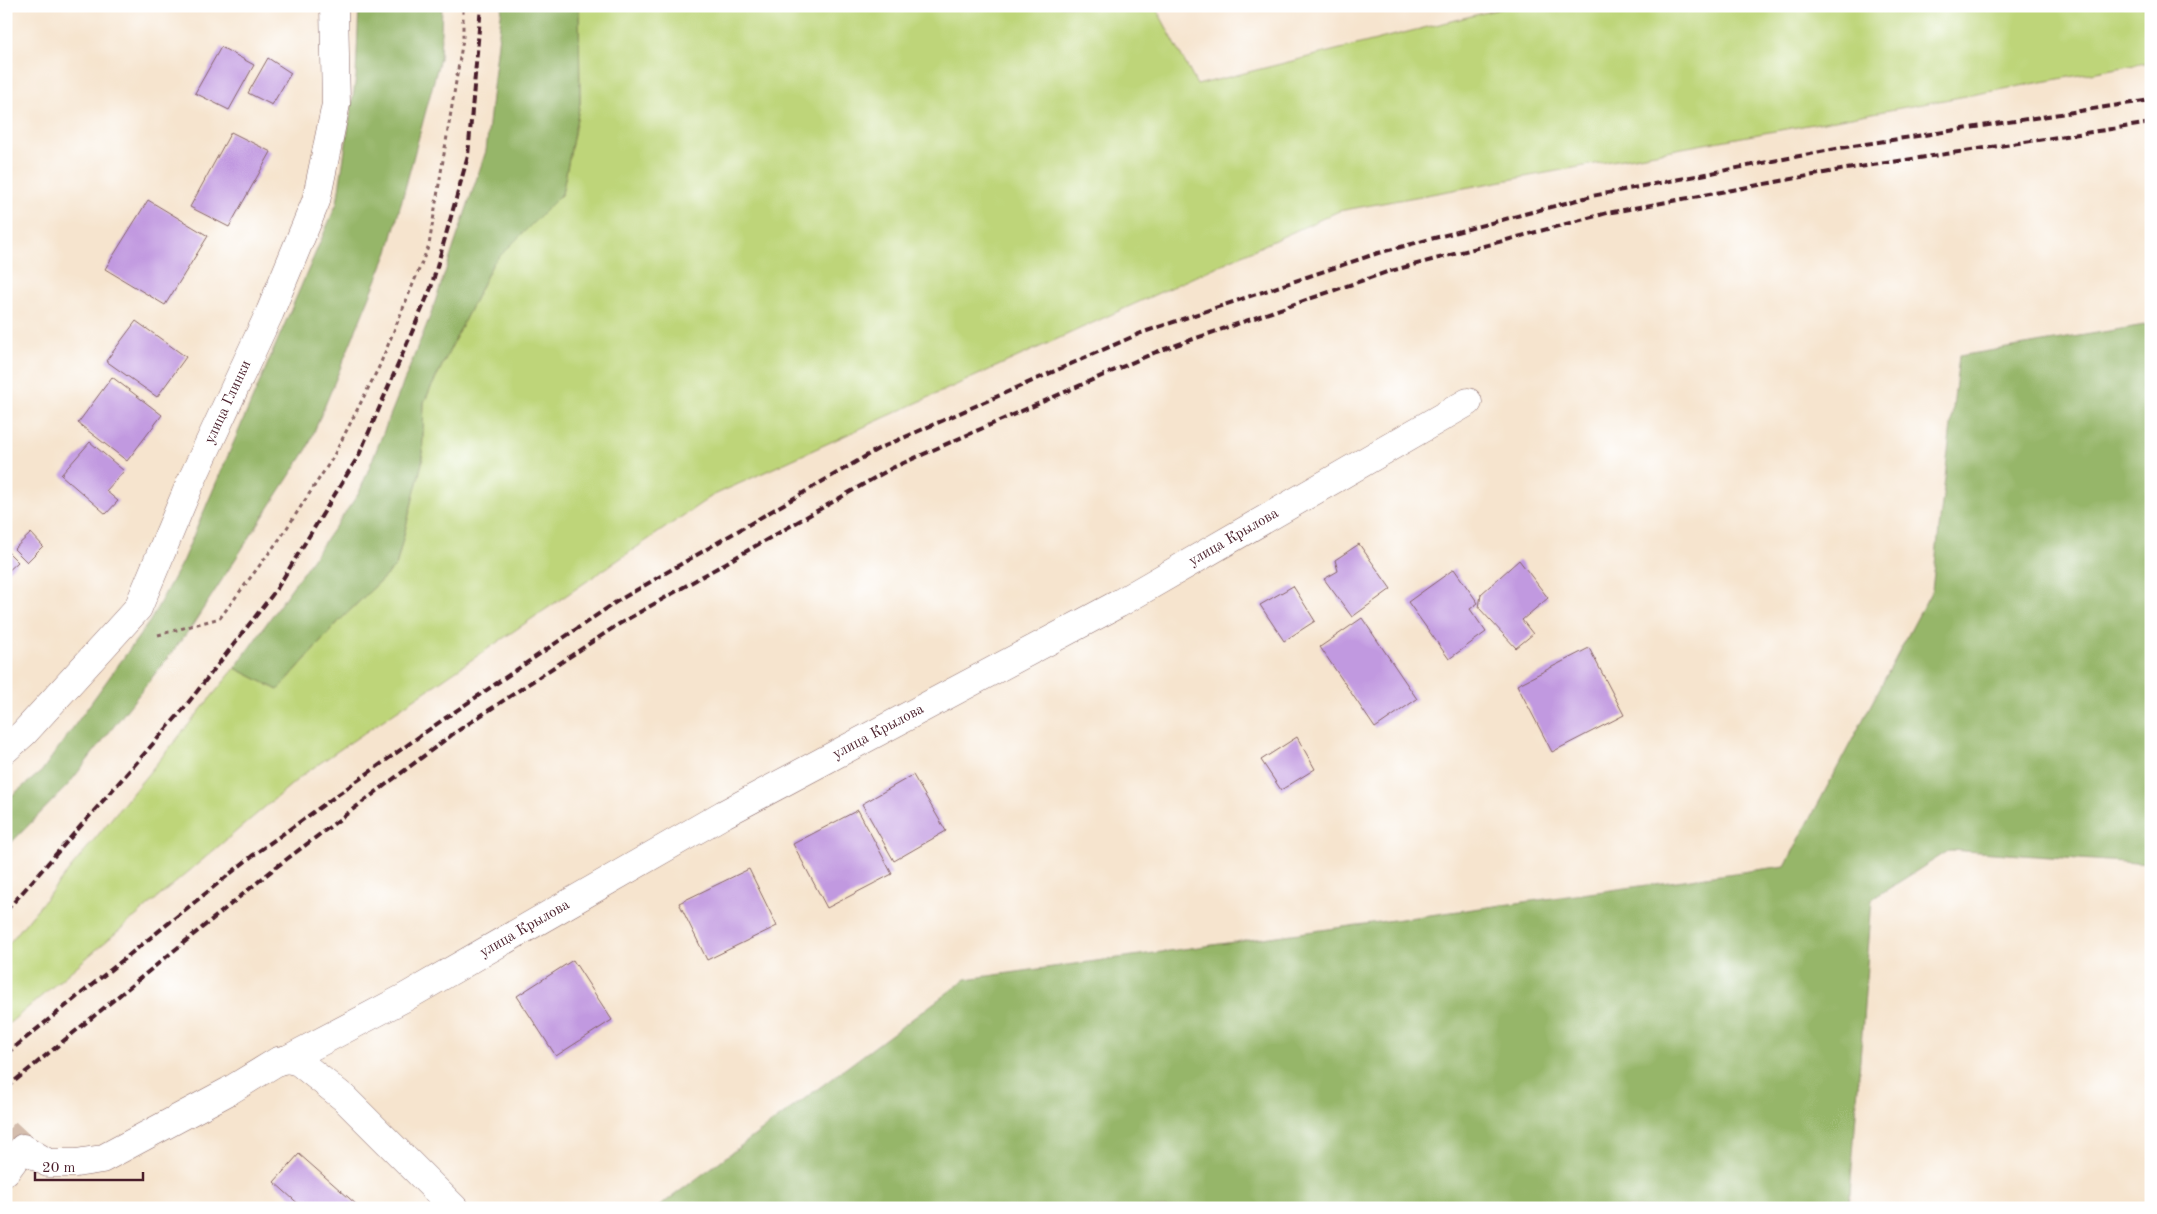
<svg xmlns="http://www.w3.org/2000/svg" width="2157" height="1214" viewBox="0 0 2157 1214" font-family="'Old Standard TT',serif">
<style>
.green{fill:#bed579;stroke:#847a52}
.forest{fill:#96b669;stroke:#706a4a}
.building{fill:#c199e0}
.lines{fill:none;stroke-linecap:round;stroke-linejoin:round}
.minor-tunnel{stroke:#d4bdad;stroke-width:28;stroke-dasharray:28 14;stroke-linecap:butt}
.minor-casing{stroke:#866464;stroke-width:29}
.path{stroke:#866464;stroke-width:3;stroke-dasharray:4 4;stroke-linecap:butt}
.minor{stroke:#fff;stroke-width:28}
.rail{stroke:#4a1f2b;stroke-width:4;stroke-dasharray:8 4;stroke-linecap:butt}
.labels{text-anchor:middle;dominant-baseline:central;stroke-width:4;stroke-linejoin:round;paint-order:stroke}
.street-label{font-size:15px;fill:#4a1f2b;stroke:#fff}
</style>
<rect width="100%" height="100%" fill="#fff"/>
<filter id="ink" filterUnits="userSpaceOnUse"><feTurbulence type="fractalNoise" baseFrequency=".02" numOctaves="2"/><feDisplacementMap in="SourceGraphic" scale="10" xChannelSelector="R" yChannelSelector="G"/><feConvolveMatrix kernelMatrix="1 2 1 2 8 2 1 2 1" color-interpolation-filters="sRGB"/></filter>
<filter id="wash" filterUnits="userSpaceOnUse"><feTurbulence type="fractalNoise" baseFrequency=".0096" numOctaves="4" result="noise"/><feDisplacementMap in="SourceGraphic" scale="20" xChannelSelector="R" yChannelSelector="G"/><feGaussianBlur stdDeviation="1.12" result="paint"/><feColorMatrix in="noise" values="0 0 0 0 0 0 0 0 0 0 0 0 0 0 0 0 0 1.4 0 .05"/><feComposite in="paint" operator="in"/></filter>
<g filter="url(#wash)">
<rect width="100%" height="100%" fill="#f6e4ce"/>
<path class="green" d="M579,6H1155L1197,85L1511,6H2151V62L1339,211L712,496L304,774L6,1026V947L235,668L278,690L339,621L396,566L422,463L424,402L493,263L562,194L580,103Z"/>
<g class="forest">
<path d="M359,6H442L440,58L388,252L307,449L190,629L68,785L6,848V800L41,772L150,621L182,562L337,203L356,77Z"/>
<path d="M502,6H579L580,103L562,194L493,263L424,402L422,463L396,566L339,621L278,690L235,668L359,493L431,314L486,151Z"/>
<path d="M2151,324V864L1950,850L1872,899L1849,1208H657L966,979L1785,866L1932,590L1959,356Z"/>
</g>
<g id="blocks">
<g class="building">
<path d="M221,47L254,65L229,110L195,93Z"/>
<path d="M268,58L291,73L272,105L248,93Z"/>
<path d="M231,132L271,152L229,227L190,207Z"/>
<path d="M148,200L208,236L165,305L105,269Z"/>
<path d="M136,321L186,357L157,397L106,361Z"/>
<path d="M112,377L162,415L127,461L78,423Z"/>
<path d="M90,442L124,471L106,491L118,501L106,514L61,475Z"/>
<path d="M31,533L43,546L27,562L14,549Z"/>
<path d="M1359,544L1391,589L1352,617L1324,579L1338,571L1335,560Z"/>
<path d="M6,550L18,562L6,573Z"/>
<path d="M1519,560L1548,598L1522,620L1533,634L1516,648L1479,608L1481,594Z"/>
<path d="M1454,569L1478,603L1470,609L1486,632L1449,659L1408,602Z"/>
<path d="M1293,586L1315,621L1284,641L1260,605Z"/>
<path d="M1362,618L1417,699L1375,728L1320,647Z"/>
<path d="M1589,648L1624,715L1552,752L1517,685Z"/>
<path d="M1297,737L1315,769L1281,790L1261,760Z"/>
<path d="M913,775L946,831L894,861L862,804Z"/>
<path d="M858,810L892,874L827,908L793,844Z"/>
<path d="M749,869L777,926L707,960L679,903Z"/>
<path d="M573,960L612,1020L556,1056L517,996Z"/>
<path d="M299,1154L357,1205L354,1208H303L274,1182Z"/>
</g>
</g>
</g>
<g filter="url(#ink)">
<use href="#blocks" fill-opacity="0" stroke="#866464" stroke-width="1"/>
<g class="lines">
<path class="minor-tunnel" d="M6,1132L23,1148"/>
<g class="minor-casing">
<g id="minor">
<path id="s1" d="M6,749L24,733L138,608L189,486L270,312L316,201L336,104L334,6"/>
<path d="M288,1059L299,1062L344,1098L454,1208"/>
<path id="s2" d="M6,1171L23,1148L48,1163H76L102,1159L229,1091L278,1061L288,1059L404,998L724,814L1118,604L1468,402"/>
</g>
</g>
<path class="path" d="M158,635L220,618L281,537L332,459L379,367L429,245L463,39V6"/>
<use href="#minor" class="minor"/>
<g class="rail">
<path d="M6,911L181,712L276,590L359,455L431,288L468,156L481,6"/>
<path d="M6,1054L252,856L441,721L616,602L878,449L1141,333L1378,253L1592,196L1846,147L2151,100"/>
<path d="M6,1088L275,868L453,734L619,624L892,468L1156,352L1387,272L1607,213L1846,169L2151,123"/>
</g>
</g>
</g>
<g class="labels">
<g class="street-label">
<text stroke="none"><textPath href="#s1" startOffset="418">улица Глинки</textPath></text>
<text stroke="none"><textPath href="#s2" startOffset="1404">улица Крылова</textPath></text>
<text stroke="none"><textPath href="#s2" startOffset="999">улица Крылова</textPath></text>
<text stroke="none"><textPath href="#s2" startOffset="594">улица Крылова</textPath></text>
</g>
</g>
<rect width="2157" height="1214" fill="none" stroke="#fff" stroke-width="25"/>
<path d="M35 1172v8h108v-8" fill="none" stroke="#4a1f2b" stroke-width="2.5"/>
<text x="42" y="1172" font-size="15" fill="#4a1f2b" stroke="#ffffff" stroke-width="4" paint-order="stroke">20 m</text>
</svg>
